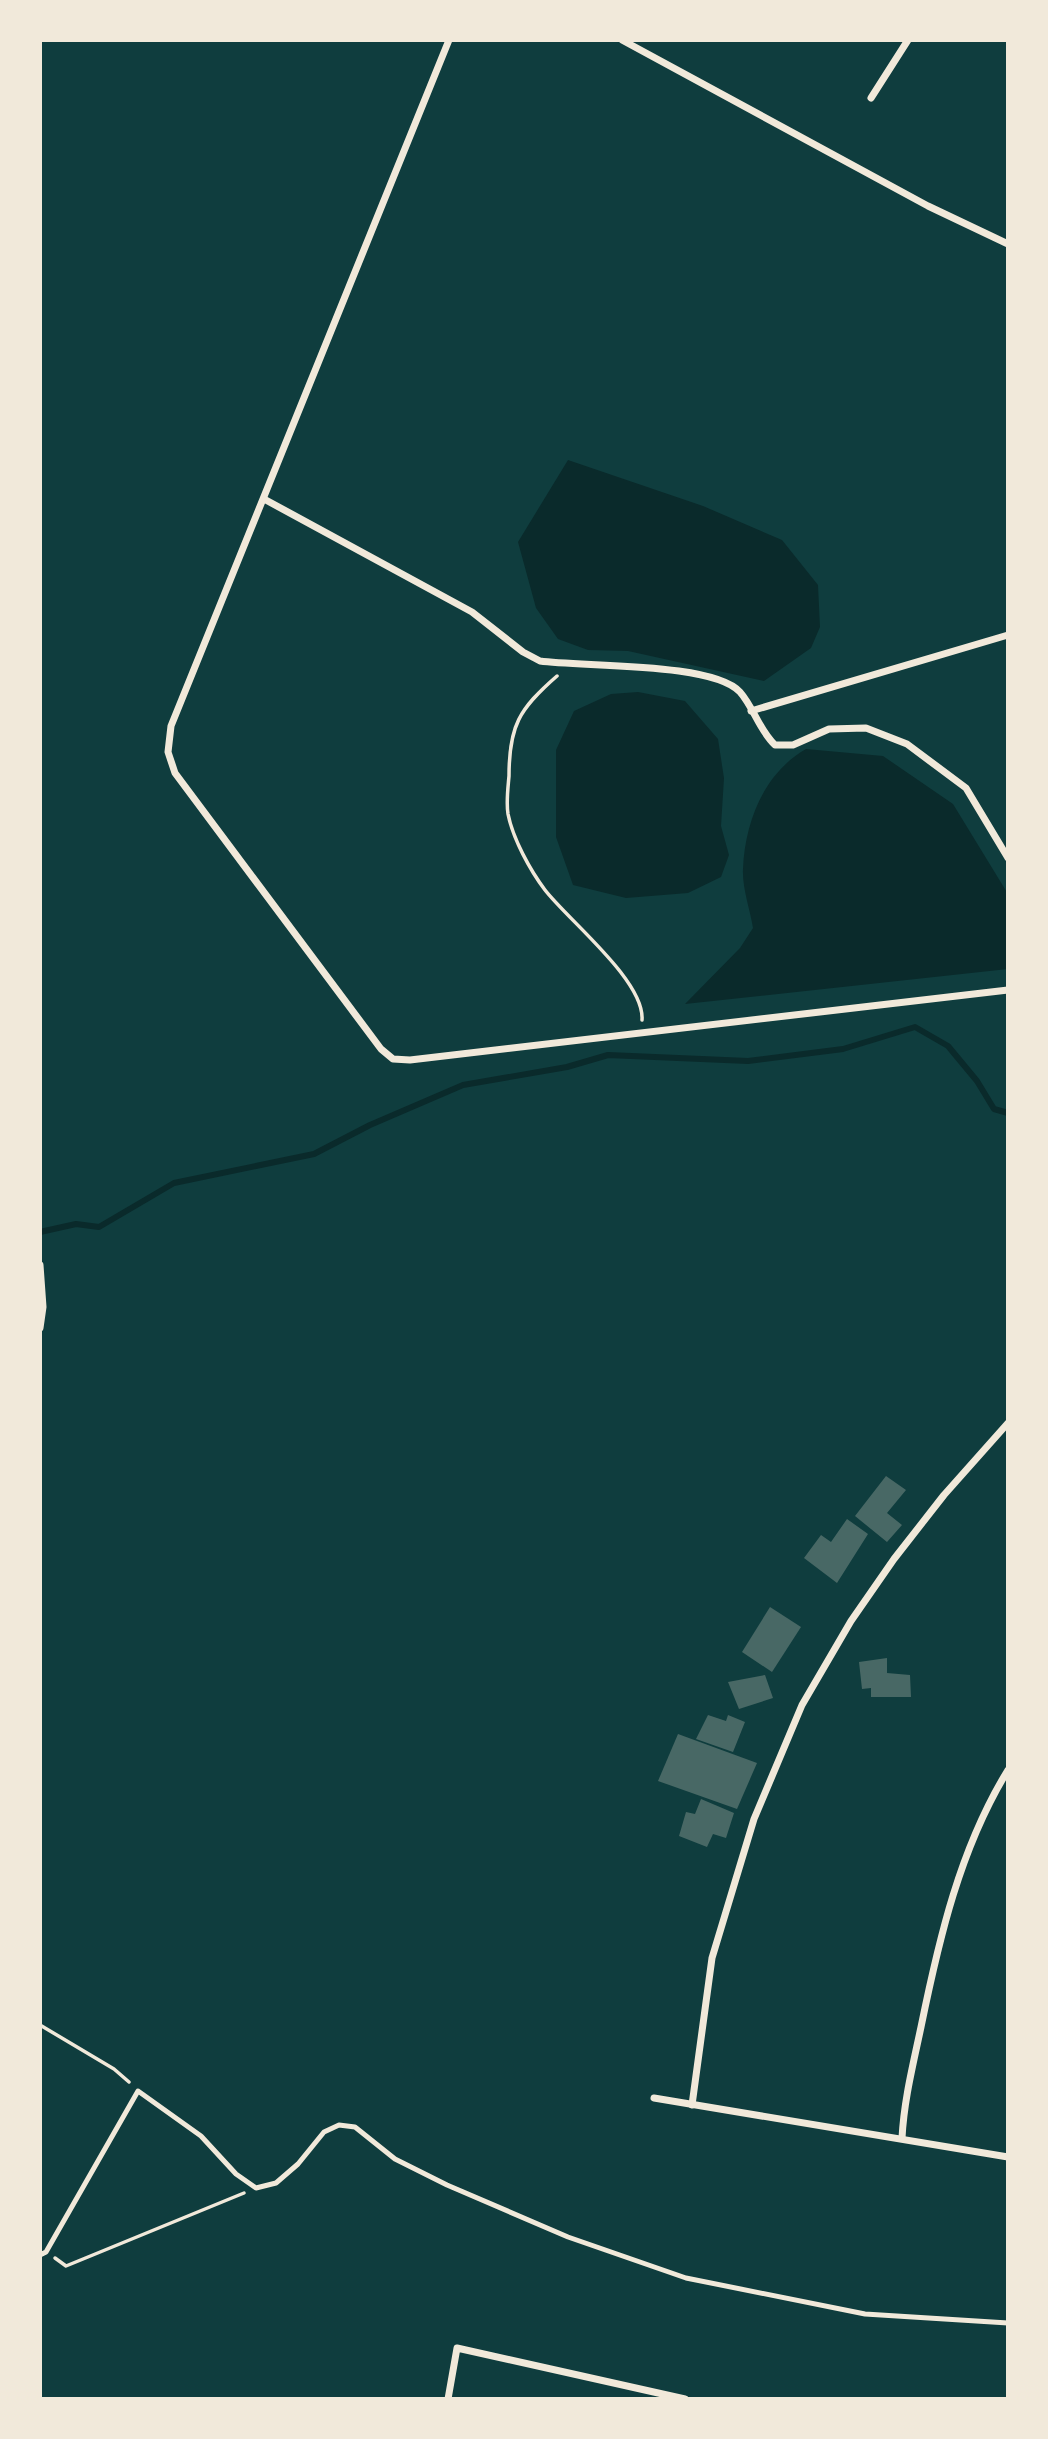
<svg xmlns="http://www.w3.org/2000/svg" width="1048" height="2439" viewBox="0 0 1048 2439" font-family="'Asap Condensed',sans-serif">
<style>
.water{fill:#0a2a2b}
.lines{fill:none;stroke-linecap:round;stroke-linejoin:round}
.stream{stroke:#0a2a2b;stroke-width:6}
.building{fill:#486865}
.path{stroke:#f1e9da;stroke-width:3.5}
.service{stroke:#f1e9da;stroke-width:5}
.minor{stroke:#f1e9da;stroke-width:7}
</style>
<rect width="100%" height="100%" fill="#0f3d3e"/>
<g class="water">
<path d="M568,460L703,506L782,540L818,585L820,627L811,648L764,681L628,651L588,650L558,639L536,608L518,542Z"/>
<path d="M638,692L685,701L718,739L724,778L721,826L729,855L721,877L688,893L626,898L573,885L556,837V750L574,711L611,694Z"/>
<path d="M806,749L883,756L953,804L1008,894V969L685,1004L740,948L753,928C750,909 742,888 743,869C745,822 764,773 806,749Z"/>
</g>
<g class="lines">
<path class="stream" d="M40,1232L76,1224L99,1227L174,1183L314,1154L370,1125L463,1085L567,1067L608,1055L748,1061L843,1049L915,1027L948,1046L977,1081L994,1109L1008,1113"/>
</g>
<g class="building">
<path d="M886,1476L906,1490L887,1513L902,1525L887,1542L855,1516Z"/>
<path d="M847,1519L868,1534L837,1583L804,1558L821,1535L831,1542Z"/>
<path d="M770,1607L801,1627L772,1672L742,1652Z"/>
<path d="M887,1658V1673L910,1675L911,1697H871V1688L862,1689L859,1662Z"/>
<path d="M765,1675L773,1698L739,1709L728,1682Z"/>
<path d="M708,1715L726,1721L728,1715L745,1722L733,1752L696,1739Z"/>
<path d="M678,1734L757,1763L737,1809L658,1781Z"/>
<path d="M701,1799L734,1813L726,1838L713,1834L707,1847L679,1836L686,1812L695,1814Z"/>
</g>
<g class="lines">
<g class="path">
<path d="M557,676C519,709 509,726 509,776C508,788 506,802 508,814C513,839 530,870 545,890C568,920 645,981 642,1020"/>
<path d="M40,2025L114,2069L129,2082"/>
<path d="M55,2258L66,2266L244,2193"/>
</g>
<path class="service" d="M40,2255L46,2252L138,2091L201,2136L236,2174L256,2188L276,2183L298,2164L324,2132L339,2125L355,2127L395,2159L447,2185L568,2237L686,2278L865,2314L1008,2323"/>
<g class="minor">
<path d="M449,40L171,726L168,752L175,773L381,1049L393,1059L410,1060L1008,990"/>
<path d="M622,40L928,206L1008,244"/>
<path d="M871,98L908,40"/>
<path d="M264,499L472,612L523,652L540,661C583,667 713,662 740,692C754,708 759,730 775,745H793L829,729L866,728L907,744L966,788L1008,858"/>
<path d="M751,711L1008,635"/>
<path d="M40,1265L43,1307L40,1328"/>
<path d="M654,2098L1008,2157"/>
<path d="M692,2105L712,1958L754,1819L802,1705L851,1621L894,1559L944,1495L1008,1423"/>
<path d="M902,2138C904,2100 913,2065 921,2027C939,1939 960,1848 1008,1770"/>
<path d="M448,2399L457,2348L685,2399"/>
</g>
</g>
<rect width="1048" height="2439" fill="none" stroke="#f1e9da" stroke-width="84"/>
</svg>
